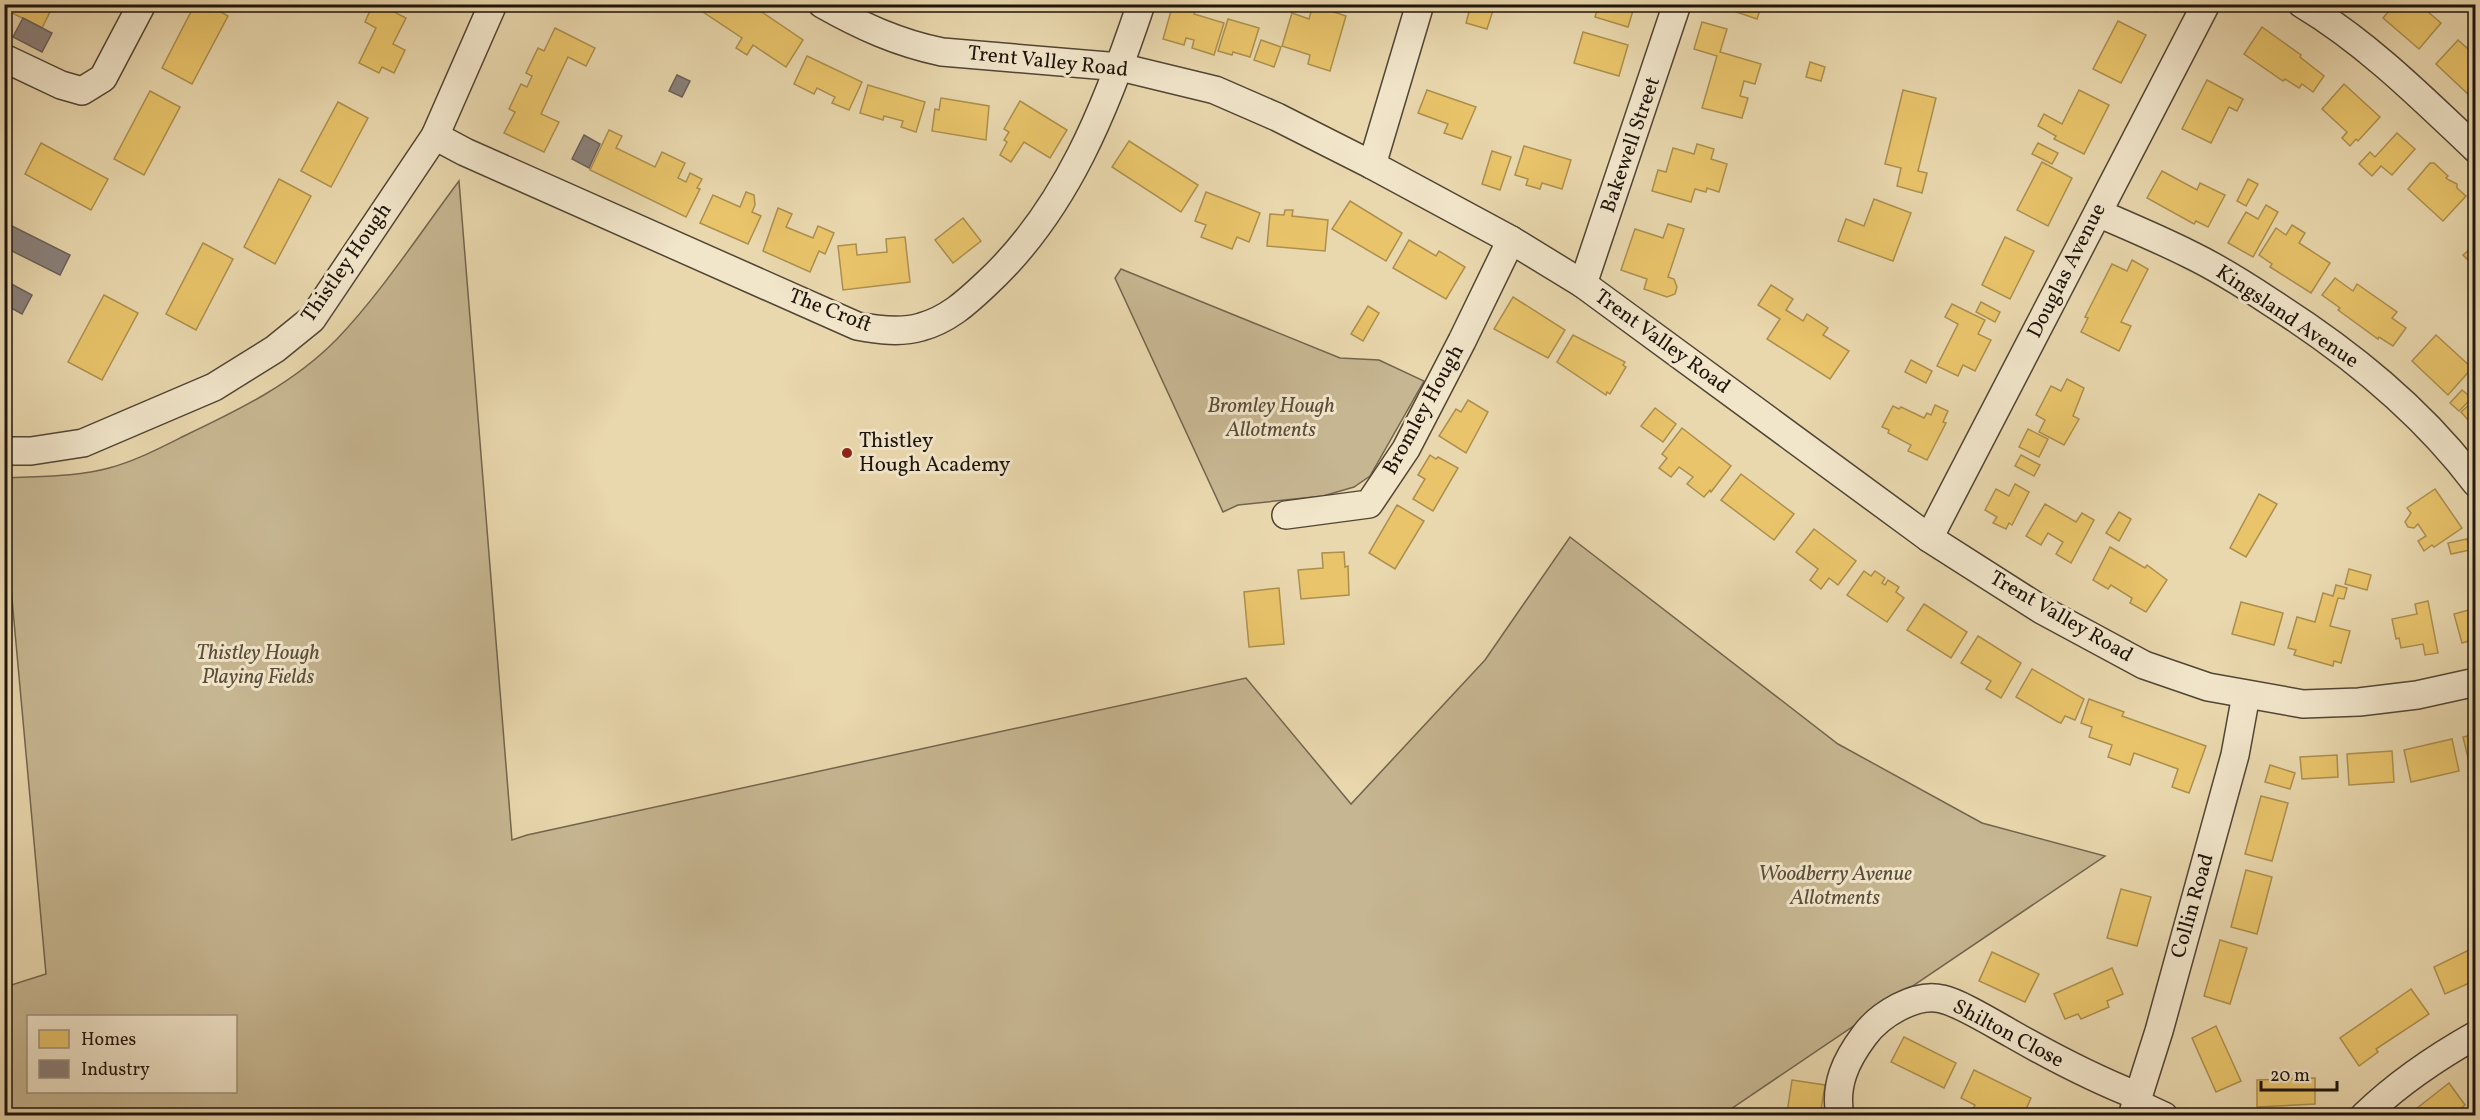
<svg xmlns="http://www.w3.org/2000/svg" width="2480" height="1120" viewBox="0 0 2480 1120" font-family="Vollkorn,serif">
<style>
.green{fill:#c6b691;stroke:#72654e;stroke-width:1.5;fill-rule:evenodd}
.homes{fill:#e9c46a;stroke:#ac8f4e;stroke-width:1.5}
.industry{fill:#8a817c;stroke:#6a605a;stroke-width:1.5}
.lines{fill:none;stroke-linecap:round;stroke-linejoin:round}
.minor-casing{stroke:#514534;stroke-width:30}
.minor{stroke:#f1e5ca;stroke-width:27}
.poi-dot{fill:#8f2418;stroke:#f1e5ca;stroke-width:2}
.labels{text-anchor:middle;dominant-baseline:central;stroke-width:6;stroke-linejoin:round;paint-order:stroke}
.street-label{font-size:21px;fill:#1e140b;stroke:#f1e5ca}
.park-label{font-size:21px;font-style:italic;fill:#594d3a;stroke:#f1e5ca}
.poi-label{font-size:21px;fill:#1e140b;stroke:#f1e5ca;text-anchor:start}
</style>
<rect width="100%" height="100%" fill="#e9d7ad"/>
<filter id="stains"><feTurbulence type="fractalNoise" baseFrequency=".00333" numOctaves="4"/><feColorMatrix values="0 0 0 0 .2 0 0 0 0 .09 0 0 0 0 .02 0 0 0 .5 -.17"/></filter>
<radialGradient id="worn" r=".72"><stop offset=".6" stop-color="#630" stop-opacity="0"/><stop offset="1" stop-color="#630" stop-opacity=".3"/></radialGradient>
<g class="green">
<path d="M459,181L512,840L527,835L1246,678L1351,804L1485,660L1570,537L1838,744L1982,823L2105,856L1722,1115L1317,1116L1316,1113L1289,1116H5V987L46,974L5,522V478C38,476 76,477 109,468C135,461 160,448 184,436C239,410 294,383 337,339C381,293 420,233 459,181ZM28,1016H236V1092H28Z"/>
<path d="M1121,269L1340,358L1379,360L1424,381L1370,476L1354,487L1323,496L1238,505L1223,512L1115,278Z"/>
</g>
<g class="homes">
<path d="M14,4H54L42,28L10,12Z"/>
<path d="M195,4H207L228,16L192,84L162,68Z"/>
<path d="M373,4H379L406,18L393,44L405,50L394,73L382,67L379,73L359,63L376,28L365,22Z"/>
<path d="M691,4H750L803,40L786,67L753,45L747,55L736,48L742,38Z"/>
<path d="M1173,4H1197L1194,14L1224,23L1214,55L1192,48L1194,40L1186,38L1184,45L1163,39Z"/>
<path d="M1447,4H1495L1487,29L1466,23L1469,12Z"/>
<path d="M1599,4H1635L1628,27L1595,17Z"/>
<path d="M1713,4H1762L1757,19Z"/>
<path d="M2140,4H2160L2156,12Z"/>
<path d="M2395,4H2419L2441,23L2419,49L2383,18Z"/>
<path d="M1313,5L1346,16L1330,71L1308,64L1310,55L1282,46L1292,13L1309,19Z"/>
<path d="M1228,19L1259,28L1250,57L1233,52L1232,55L1218,51Z"/>
<path d="M2118,21L2146,35L2121,83L2093,69Z"/>
<path d="M1702,22L1727,29L1720,52L1761,64L1755,84L1744,81L1740,96L1748,98L1742,118L1702,108L1717,56L1694,49Z"/>
<path d="M2262,27L2301,55L2300,57L2324,76L2313,92L2302,84L2299,88L2285,79L2283,81L2244,54Z"/>
<path d="M555,28L595,48L586,66L568,57L541,114L559,122L544,152L504,133L515,112L509,109L521,84L527,87L532,76L526,73L538,48L544,51Z"/>
<path d="M1583,32L1628,45L1619,76L1574,63Z"/>
<path d="M1261,40L1281,47L1274,67L1254,60Z"/>
<path d="M2458,40L2476,56V92L2471,97L2436,64Z"/>
<path d="M807,56L862,82L849,110L832,103L835,97L817,88L814,94L794,84Z"/>
<path d="M1810,62L1825,67L1821,81L1806,77Z"/>
<path d="M2207,80L2243,99L2237,111L2229,107L2211,143L2182,129Z"/>
<path d="M2344,84L2380,117L2358,141L2356,139L2350,146L2342,138L2347,132L2322,109Z"/>
<path d="M868,85L925,102L916,132L901,127L903,121L884,116L883,120L860,113Z"/>
<path d="M1427,90L1476,107L1462,139L1444,133L1448,124L1418,113Z"/>
<path d="M1903,90L1936,98L1918,171L1927,173L1922,193L1897,186L1901,168L1885,164Z"/>
<path d="M2079,90L2109,105L2084,154L2054,139L2056,136L2038,126L2044,114L2062,124Z"/>
<path d="M150,91L180,107L144,175L114,159Z"/>
<path d="M941,98L989,106L986,140L932,131L935,109L939,110Z"/>
<path d="M1020,101L1067,130L1050,158L1024,142L1011,162L1000,155L1007,142L1004,140L1009,132L1004,129Z"/>
<path d="M338,102L368,118L331,187L301,171Z"/>
<path d="M609,130L622,136L616,148L655,167L662,152L685,163L678,178L686,182L690,173L702,179L697,188L700,189L686,217L590,170Z"/>
<path d="M2397,133L2415,149L2392,175L2381,166L2372,176L2359,164L2370,152L2375,157Z"/>
<path d="M1129,141L1198,185L1181,212L1112,167Z"/>
<path d="M41,143L108,179L91,210L25,174Z"/>
<path d="M2038,143L2058,153L2052,164L2032,154Z"/>
<path d="M1697,144L1714,149L1711,159L1727,164L1719,192L1707,188L1706,192L1695,189L1691,202L1652,191L1658,170L1666,172L1673,148L1694,154Z"/>
<path d="M1524,146L1571,160L1562,189L1542,183L1540,189L1526,185L1528,179L1515,175Z"/>
<path d="M1492,151L1511,157L1500,190L1482,184Z"/>
<path d="M2042,162L2072,178L2048,226L2017,210Z"/>
<path d="M2430,163H2434L2448,176L2446,178L2449,180L2457,184V188L2466,196L2443,221L2408,189Z"/>
<path d="M2162,171L2197,190L2200,183L2225,195L2208,227L2196,221L2194,224L2147,198Z"/>
<path d="M279,179L311,196L275,264L244,247Z"/>
<path d="M2248,179L2258,184L2246,206L2237,201Z"/>
<path d="M746,192L754,195L755,205L752,212L761,216L748,244L700,223L713,195L740,207Z"/>
<path d="M1206,192L1260,213L1249,242L1237,237L1232,249L1201,237L1206,225L1195,221Z"/>
<path d="M1874,199L1911,213L1893,261L1838,241L1846,219L1864,226Z"/>
<path d="M1350,201L1402,233L1386,261L1332,229Z"/>
<path d="M2266,205L2278,212L2253,257L2228,243L2246,212L2258,219Z"/>
<path d="M778,208L792,214L786,227L813,238L818,226L834,233L825,254L819,251L810,272L763,251Z"/>
<path d="M1285,210H1293L1292,216L1328,220L1325,251L1267,246L1270,214L1284,215Z"/>
<path d="M963,218L981,241L953,263L935,240Z"/>
<path d="M1668,224L1684,229L1668,277L1674,279L1677,287L1675,294L1667,297L1644,289L1647,279L1621,270L1635,229L1663,238Z"/>
<path d="M2292,225L2305,233L2299,243L2330,263L2311,293L2270,267L2272,264L2259,255L2276,228L2286,235Z"/>
<path d="M905,237L910,282L843,290L838,246L856,244L857,255L887,252L886,239Z"/>
<path d="M2005,237L2034,251L2010,299L1982,285Z"/>
<path d="M1409,240L1436,256L1439,251L1465,267L1446,299L1393,268Z"/>
<path d="M203,243L233,259L196,330L166,314Z"/>
<path d="M2476,244V261L2472,264L2463,255Z"/>
<path d="M2132,260L2148,269L2121,322L2131,326L2119,351L2081,332L2088,318L2085,317L2112,264L2127,271Z"/>
<path d="M2335,278L2353,291L2357,284L2397,312L2392,318L2406,328L2393,346L2379,337L2378,339L2338,310L2340,308L2322,295Z"/>
<path d="M1771,285L1793,299L1786,310L1803,321L1807,314L1828,328L1823,335L1849,351L1830,379L1767,339L1780,319L1758,305Z"/>
<path d="M104,295L138,313L102,380L68,362Z"/>
<path d="M1513,297L1565,330L1548,358L1494,329Z"/>
<path d="M1981,302L2000,312L1995,322L1976,312Z"/>
<path d="M1952,304L1985,320L1978,334L1991,340L1975,371L1963,365L1958,376L1937,366L1958,324L1945,317Z"/>
<path d="M1368,306L1379,313L1363,341L1351,334Z"/>
<path d="M1573,335L1625,362L1623,365L1626,367L1610,394L1607,392L1606,395L1557,362Z"/>
<path d="M2436,335L2472,368L2448,395L2412,361Z"/>
<path d="M1911,360L1932,371L1926,383L1905,372Z"/>
<path d="M2067,379L2084,388L2073,416L2079,419L2064,445L2039,432L2045,420L2036,415L2051,386L2061,391Z"/>
<path d="M2462,390L2472,398L2459,411L2450,403Z"/>
<path d="M2476,399V416L2469,421L2461,412Z"/>
<path d="M1468,400L1488,412L1466,453L1439,436L1456,409L1461,412Z"/>
<path d="M1935,405L1948,411L1943,422L1946,423L1927,460L1908,451L1911,445L1888,433L1889,430L1882,427L1893,406L1899,409L1901,407L1924,418L1927,413L1931,415Z"/>
<path d="M1655,408L1676,424L1663,442L1641,426Z"/>
<path d="M1682,428L1731,466L1711,492L1710,490L1704,497L1687,484L1693,477L1679,467L1671,477L1659,468L1667,458L1662,454Z"/>
<path d="M2028,429L2048,439L2039,457L2019,447Z"/>
<path d="M1430,455L1436,459L1438,457L1458,468L1433,511L1413,499L1425,479L1418,475Z"/>
<path d="M2021,455L2040,465L2034,476L2015,466Z"/>
<path d="M1741,474L1794,514L1774,540L1721,500Z"/>
<path d="M2015,484L2029,492L2012,525L2009,523L2006,529L1993,523L1997,517L1985,510L1996,489L2009,496Z"/>
<path d="M2435,489L2462,528L2434,547L2432,545L2424,551L2418,541L2426,536L2418,524L2414,528L2408,527L2405,522L2411,513L2407,508Z"/>
<path d="M2259,494L2277,504L2246,557L2230,548Z"/>
<path d="M2045,504L2076,522L2082,513L2094,520L2071,563L2056,554L2063,542L2048,533L2041,545L2026,536Z"/>
<path d="M1397,505L1424,521L1395,569L1369,553Z"/>
<path d="M2119,512L2131,519L2119,541L2106,533Z"/>
<path d="M1814,529L1856,561L1838,585L1829,578L1821,589L1810,580L1818,569L1796,552Z"/>
<path d="M2467,539L2470,550L2451,554L2448,543Z"/>
<path d="M2110,547L2145,568L2147,565L2167,580L2146,612L2130,603L2132,598L2111,585L2108,589L2093,580Z"/>
<path d="M1344,552L1345,567L1348,566L1349,595L1301,599L1298,570L1323,568L1322,553Z"/>
<path d="M2349,569L2371,575L2367,590L2345,584Z"/>
<path d="M1864,571L1871,576L1875,571L1885,578L1882,583L1885,585L1888,580L1899,587L1896,592L1904,598L1887,622L1847,595Z"/>
<path d="M2336,585L2347,588L2344,599L2338,598L2330,626L2350,631L2341,663L2334,661L2333,666L2294,655L2296,650L2288,648L2297,617L2315,622L2323,593L2333,596Z"/>
<path d="M1279,588L1284,644L1249,647L1244,592Z"/>
<path d="M2428,601L2438,653L2425,655L2423,644L2401,648L2399,638L2396,639L2392,619L2417,614L2415,604Z"/>
<path d="M2241,602L2283,613L2274,645L2232,634Z"/>
<path d="M1924,604L1967,632L1951,658L1907,630Z"/>
<path d="M2476,608V639L2462,643L2454,614Z"/>
<path d="M1978,636L2021,663L2001,698L1986,689L1991,681L1961,663Z"/>
<path d="M2032,669L2084,699L2075,720L2065,716L2061,723L2058,722L2016,697Z"/>
<path d="M2089,699L2124,712L2122,716L2206,746L2189,793L2172,787L2178,769L2134,753L2130,765L2108,757L2112,745L2089,737L2092,727L2081,723Z"/>
<path d="M2476,734V765L2470,766L2463,737Z"/>
<path d="M2452,739L2459,771L2411,782L2404,750Z"/>
<path d="M2392,751L2394,782L2349,785L2347,754Z"/>
<path d="M2337,755L2338,777L2302,779L2300,757Z"/>
<path d="M2270,765L2295,773L2290,789L2265,782Z"/>
<path d="M2261,796L2288,803L2272,861L2245,854Z"/>
<path d="M2246,870L2272,877L2257,934L2231,927Z"/>
<path d="M2121,889L2151,897L2137,946L2107,938Z"/>
<path d="M2220,940L2247,948L2230,1004L2204,996Z"/>
<path d="M2469,950L2476,964V980L2445,994L2434,967Z"/>
<path d="M1992,952L2039,974L2025,1002L1979,981Z"/>
<path d="M2112,968L2123,994L2107,1001L2109,1007L2081,1019L2078,1014L2065,1019L2054,994Z"/>
<path d="M2411,989L2429,1014L2376,1049L2378,1052L2359,1066L2340,1038Z"/>
<path d="M2216,1026L2241,1081L2216,1092L2192,1038Z"/>
<path d="M1904,1037L1956,1063L1944,1088L1891,1062Z"/>
<path d="M1974,1070L2031,1098L2023,1116H1998L1991,1112L1990,1116H1976L1971,1113L1975,1105L1961,1098Z"/>
<path d="M2315,1078V1104L2257,1107V1080Z"/>
<path d="M1792,1080L1825,1085L1820,1116L1787,1113Z"/>
<path d="M2449,1083L2465,1105L2452,1116H2407Z"/>
</g>
<g class="industry">
<path d="M23,18L52,33L42,52L13,37Z"/>
<path d="M677,75L690,81L682,97L669,91Z"/>
<path d="M584,135L600,144L589,168L572,159Z"/>
<path d="M4,222L70,255L60,275L4,247Z"/>
<path d="M4,280L32,295L22,314L4,304Z"/>
</g>
<g class="lines">
<g class="minor-casing">
<g id="minor">
<path d="M822,4C861,26 898,43 942,52L1120,67L1215,90L1277,117L1372,165L1511,240L1583,284L1929,538L2042,610L2144,665L2208,687L2303,704L2359,702L2417,695L2476,682"/>
<path d="M2302,4C2367,43 2421,97 2476,149"/>
<path d="M4,58L61,85L82,91L103,78L142,4"/>
<path d="M435,136L465,152L857,326C878,330 901,333 921,327C947,320 966,303 985,285C1066,211 1107,106 1141,4"/>
<path d="M1372,165L1420,4"/>
<path d="M2098,213C2128,226 2159,239 2189,254C2218,268 2245,285 2272,303C2349,352 2420,409 2476,483"/>
<path d="M1583,284L1677,4"/>
<path d="M4,451H31L83,443L214,387L275,349L312,319L435,136L493,4"/>
<path d="M1286,515L1369,504L1406,449L1462,341L1511,240"/>
<path d="M1929,538L2206,4"/>
<path d="M2136,1103L2164,1116"/>
<path d="M1840,1116C1834,1085 1846,1060 1864,1036C1879,1015 1916,992 1942,999C1960,1003 1994,1024 2012,1034C2054,1058 2092,1078 2138,1096"/>
<path d="M2132,1116L2159,1031L2235,755L2246,695"/>
<path d="M2364,1116C2398,1083 2435,1058 2476,1035"/>
</g>
</g>
<use href="#minor" class="minor"/>
</g>
<circle class="poi-dot" cx="847" cy="453" r="6"/>
<g class="labels">
<g class="street-label">
<text transform="translate(1048 62) rotate(6)">Trent Valley Road</text>
<text transform="translate(1631 145) rotate(-71)">Bakewell Street</text>
<text transform="translate(347 263) rotate(-55)">Thistley Hough</text>
<text transform="translate(2067 271) rotate(-63)">Douglas Avenue</text>
<text transform="translate(830 311) rotate(21)">The Croft</text>
<text transform="translate(2287 317) rotate(34)">Kingsland Avenue</text>
<text transform="translate(1662 342) rotate(36)">Trent Valley Road</text>
<text transform="translate(1424 410) rotate(-61)">Bromley Hough</text>
<text transform="translate(2061 617) rotate(30)">Trent Valley Road</text>
<text transform="translate(2193 906) rotate(-74)">Collin Road</text>
<text transform="translate(2008 1034) rotate(28)">Shilton Close</text>
</g>
<g class="park-label">
<text x="1271" y="406">Bromley Hough<tspan x="1271" dy="24">Allotments</tspan></text>
<text x="258" y="653">Thistley Hough<tspan x="258" dy="24">Playing Fields</tspan></text>
<text x="1835" y="874">Woodberry Avenue<tspan x="1835" dy="24">Allotments</tspan></text>
</g>
<g class="poi-label">
<text x="859" y="441">Thistley<tspan x="859" dy="24">Hough Academy</tspan></text>
</g>
</g>
<rect width="2480" height="1120" fill="none" stroke="#e9d7ad" stroke-width="24"/>
<rect x="6" y="6" width="2468" height="1108" fill="none" stroke="#1e140b" stroke-width="3"/>
<rect x="12" y="12" width="2456" height="1096" fill="none" stroke="#1e140b" stroke-width="1.5"/>
<rect x="27" y="1015" width="210" height="78" fill="#f1e5ca" stroke="#9d917e" stroke-width="1.5"/>
<rect x="39" y="1030" width="30" height="18" fill="#e9c46a" stroke="#9d917e" stroke-width="1.5"/>
<text x="81" y="1045" font-size="18" fill="#1e140b">Homes</text>
<rect x="39" y="1060" width="30" height="18" fill="#8a817c" stroke="#9d917e" stroke-width="1.5"/>
<text x="81" y="1075" font-size="18" fill="#1e140b">Industry</text>
<path d="M2261 1081v9h76v-9" fill="none" stroke="#1e140b" stroke-width="3"/>
<text x="2270" y="1081" font-size="18" fill="#1e140b" stroke="#f1e5ca" stroke-width="4.5" paint-order="stroke">20 m</text>
<rect width="100%" height="100%" filter="url(#stains)"/>
<rect width="100%" height="100%" fill="url(#worn)"/>
</svg>
